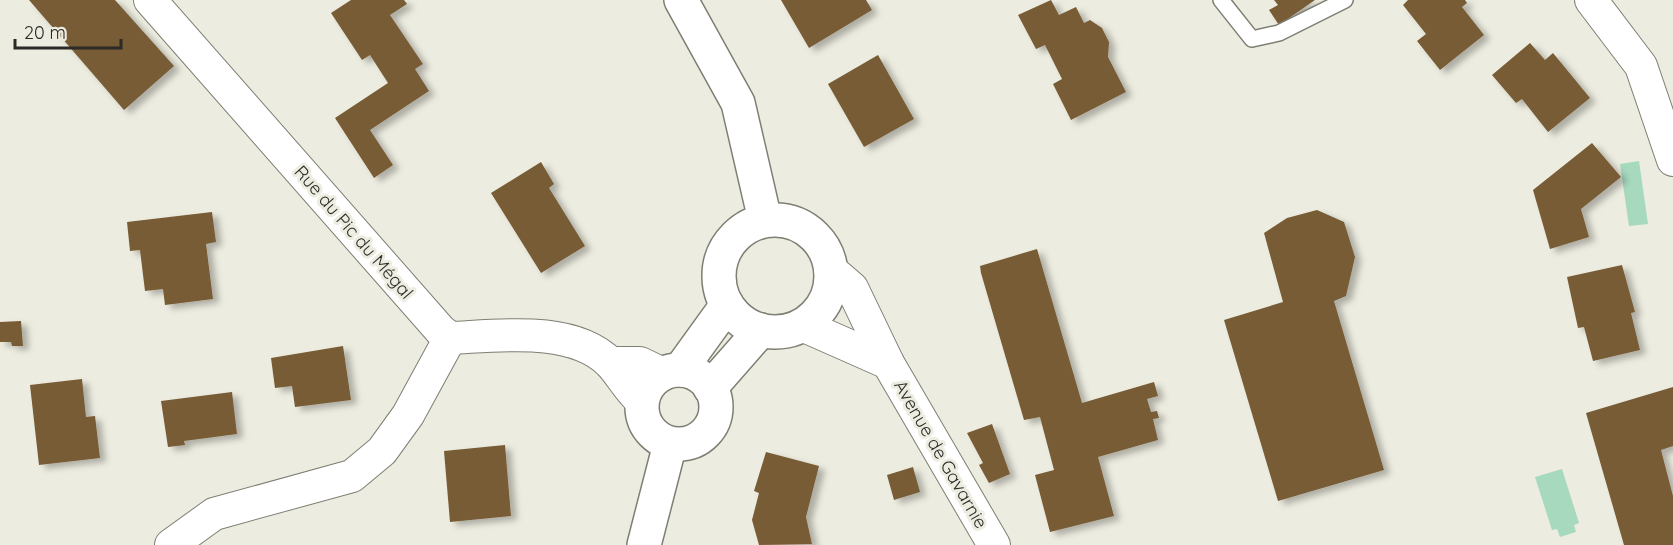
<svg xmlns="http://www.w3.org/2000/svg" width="1673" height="545" viewBox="0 0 1673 545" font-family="Quicksand,sans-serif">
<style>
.water{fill:#a6d9be}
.building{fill:#775b35;filter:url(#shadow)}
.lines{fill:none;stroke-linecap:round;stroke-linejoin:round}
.service-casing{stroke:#7f7e73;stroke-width:18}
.minor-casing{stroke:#7f7e73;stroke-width:34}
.secondary-casing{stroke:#7f7e73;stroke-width:36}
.service{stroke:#fff;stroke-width:15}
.minor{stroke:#fff;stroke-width:32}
.secondary{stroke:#fff;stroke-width:33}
.labels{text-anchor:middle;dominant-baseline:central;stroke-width:6;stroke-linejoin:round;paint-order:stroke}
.street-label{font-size:18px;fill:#2b2a26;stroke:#edece0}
</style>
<defs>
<filter id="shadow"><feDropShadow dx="6" dy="4" stdDeviation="3" flood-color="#0004"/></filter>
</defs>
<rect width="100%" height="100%" fill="#edece0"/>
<g class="water">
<path d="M1639,161L1648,224L1629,226L1620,164Z"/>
<path d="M1562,469L1579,523L1574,525L1576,532L1560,537L1557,529L1552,530L1535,477Z"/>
</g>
<g class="building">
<path d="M29,0H115L174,66L124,110Z"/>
<path d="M351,0H404L407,4L390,15L423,64L415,69L429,91L370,130L393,165L374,178L335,118L388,83L370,55L362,60L331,13Z"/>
<path d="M781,0H866L872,10L809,48Z"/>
<path d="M1051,0L1059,15L1076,7L1084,23L1090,20L1102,28L1109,42L1108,57L1126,92L1071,120L1053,84L1062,79L1045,45L1036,49L1018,15Z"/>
<path d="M1274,0H1315L1279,25L1269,10L1278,5Z"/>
<path d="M1408,0H1465L1467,3L1462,7L1484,35L1440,70L1417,41L1426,34L1403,5Z"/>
<path d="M1530,43L1545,60L1553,53L1590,98L1548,132L1522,99L1516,103L1492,75Z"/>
<path d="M878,55L914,119L864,147L828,84Z"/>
<path d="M1592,143L1621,177L1581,209L1589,237L1550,249L1533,190Z"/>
<path d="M541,162L554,184L549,188L585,246L541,273L491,193Z"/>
<path d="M1317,210L1344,222L1355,257L1346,296L1334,301L1384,470L1278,501L1224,320L1283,302L1264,233L1287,218Z"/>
<path d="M212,212L216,242L206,244L213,299L165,305L163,289L145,291L140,250L130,251L127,222Z"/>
<path d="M1037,249L1082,403L1154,382L1158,396L1147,399L1151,412L1157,411L1159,418L1153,419L1158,440L1098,457L1114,516L1050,532L1035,475L1054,470L1040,417L1024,420L981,273L980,266Z"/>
<path d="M1622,265L1635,312L1631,313L1640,350L1593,361L1584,327L1578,328L1567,277Z"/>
<path d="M21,321L23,346H12L11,342H0V322Z"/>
<path d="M343,346L351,400L295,407L292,386L275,388L271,358Z"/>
<path d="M82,379L86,417L95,416L100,458L39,465L30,385Z"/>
<path d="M1673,387V446L1661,450L1673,496V545H1624L1586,413Z"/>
<path d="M232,392L237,434L184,441L185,445L168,447L161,401Z"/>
<path d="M992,424L1010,474L989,483L979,465L983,463L967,433Z"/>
<path d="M505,445L511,516L450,522L444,451Z"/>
<path d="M766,452L819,466L806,517L812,544L759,545L752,520L759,493L754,491Z"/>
<path d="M913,467L920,492L894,500L887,475Z"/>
</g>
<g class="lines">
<g class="service-casing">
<path id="service" d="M1221,0L1252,39L1279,33L1345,0"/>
</g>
<g class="minor-casing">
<g id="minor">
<path d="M150,0L441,331L450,338C497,336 573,325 610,363C622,376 627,388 642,402"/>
<path d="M1591,0L1641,66L1673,160"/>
<path d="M830,269L852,288L888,363L994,545"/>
<path d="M802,325L888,363"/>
<path d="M610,363H640L663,374"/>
<path d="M171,545L214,514L352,476L382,451L408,415L450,338"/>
</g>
</g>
<g class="secondary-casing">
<g id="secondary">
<path d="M681,0L738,103L765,220"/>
<circle cx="775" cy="276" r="56"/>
<circle cx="679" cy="407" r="37"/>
<path d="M680,370L727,305"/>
<path d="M710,388L761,330"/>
<path d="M644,545L670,444"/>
</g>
</g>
<use href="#service" class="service"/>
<use href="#minor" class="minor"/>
<use href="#secondary" class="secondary"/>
</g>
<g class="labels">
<g class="street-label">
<text transform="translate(354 232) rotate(49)">Rue du Pic du Mégal</text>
<text transform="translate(941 454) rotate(60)">Avenue de Gavarnie</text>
</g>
</g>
<path d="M15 39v9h106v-9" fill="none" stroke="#2b2a26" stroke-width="3"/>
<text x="24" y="39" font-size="18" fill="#2b2a26" stroke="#edece0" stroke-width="4.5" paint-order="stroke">20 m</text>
</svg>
